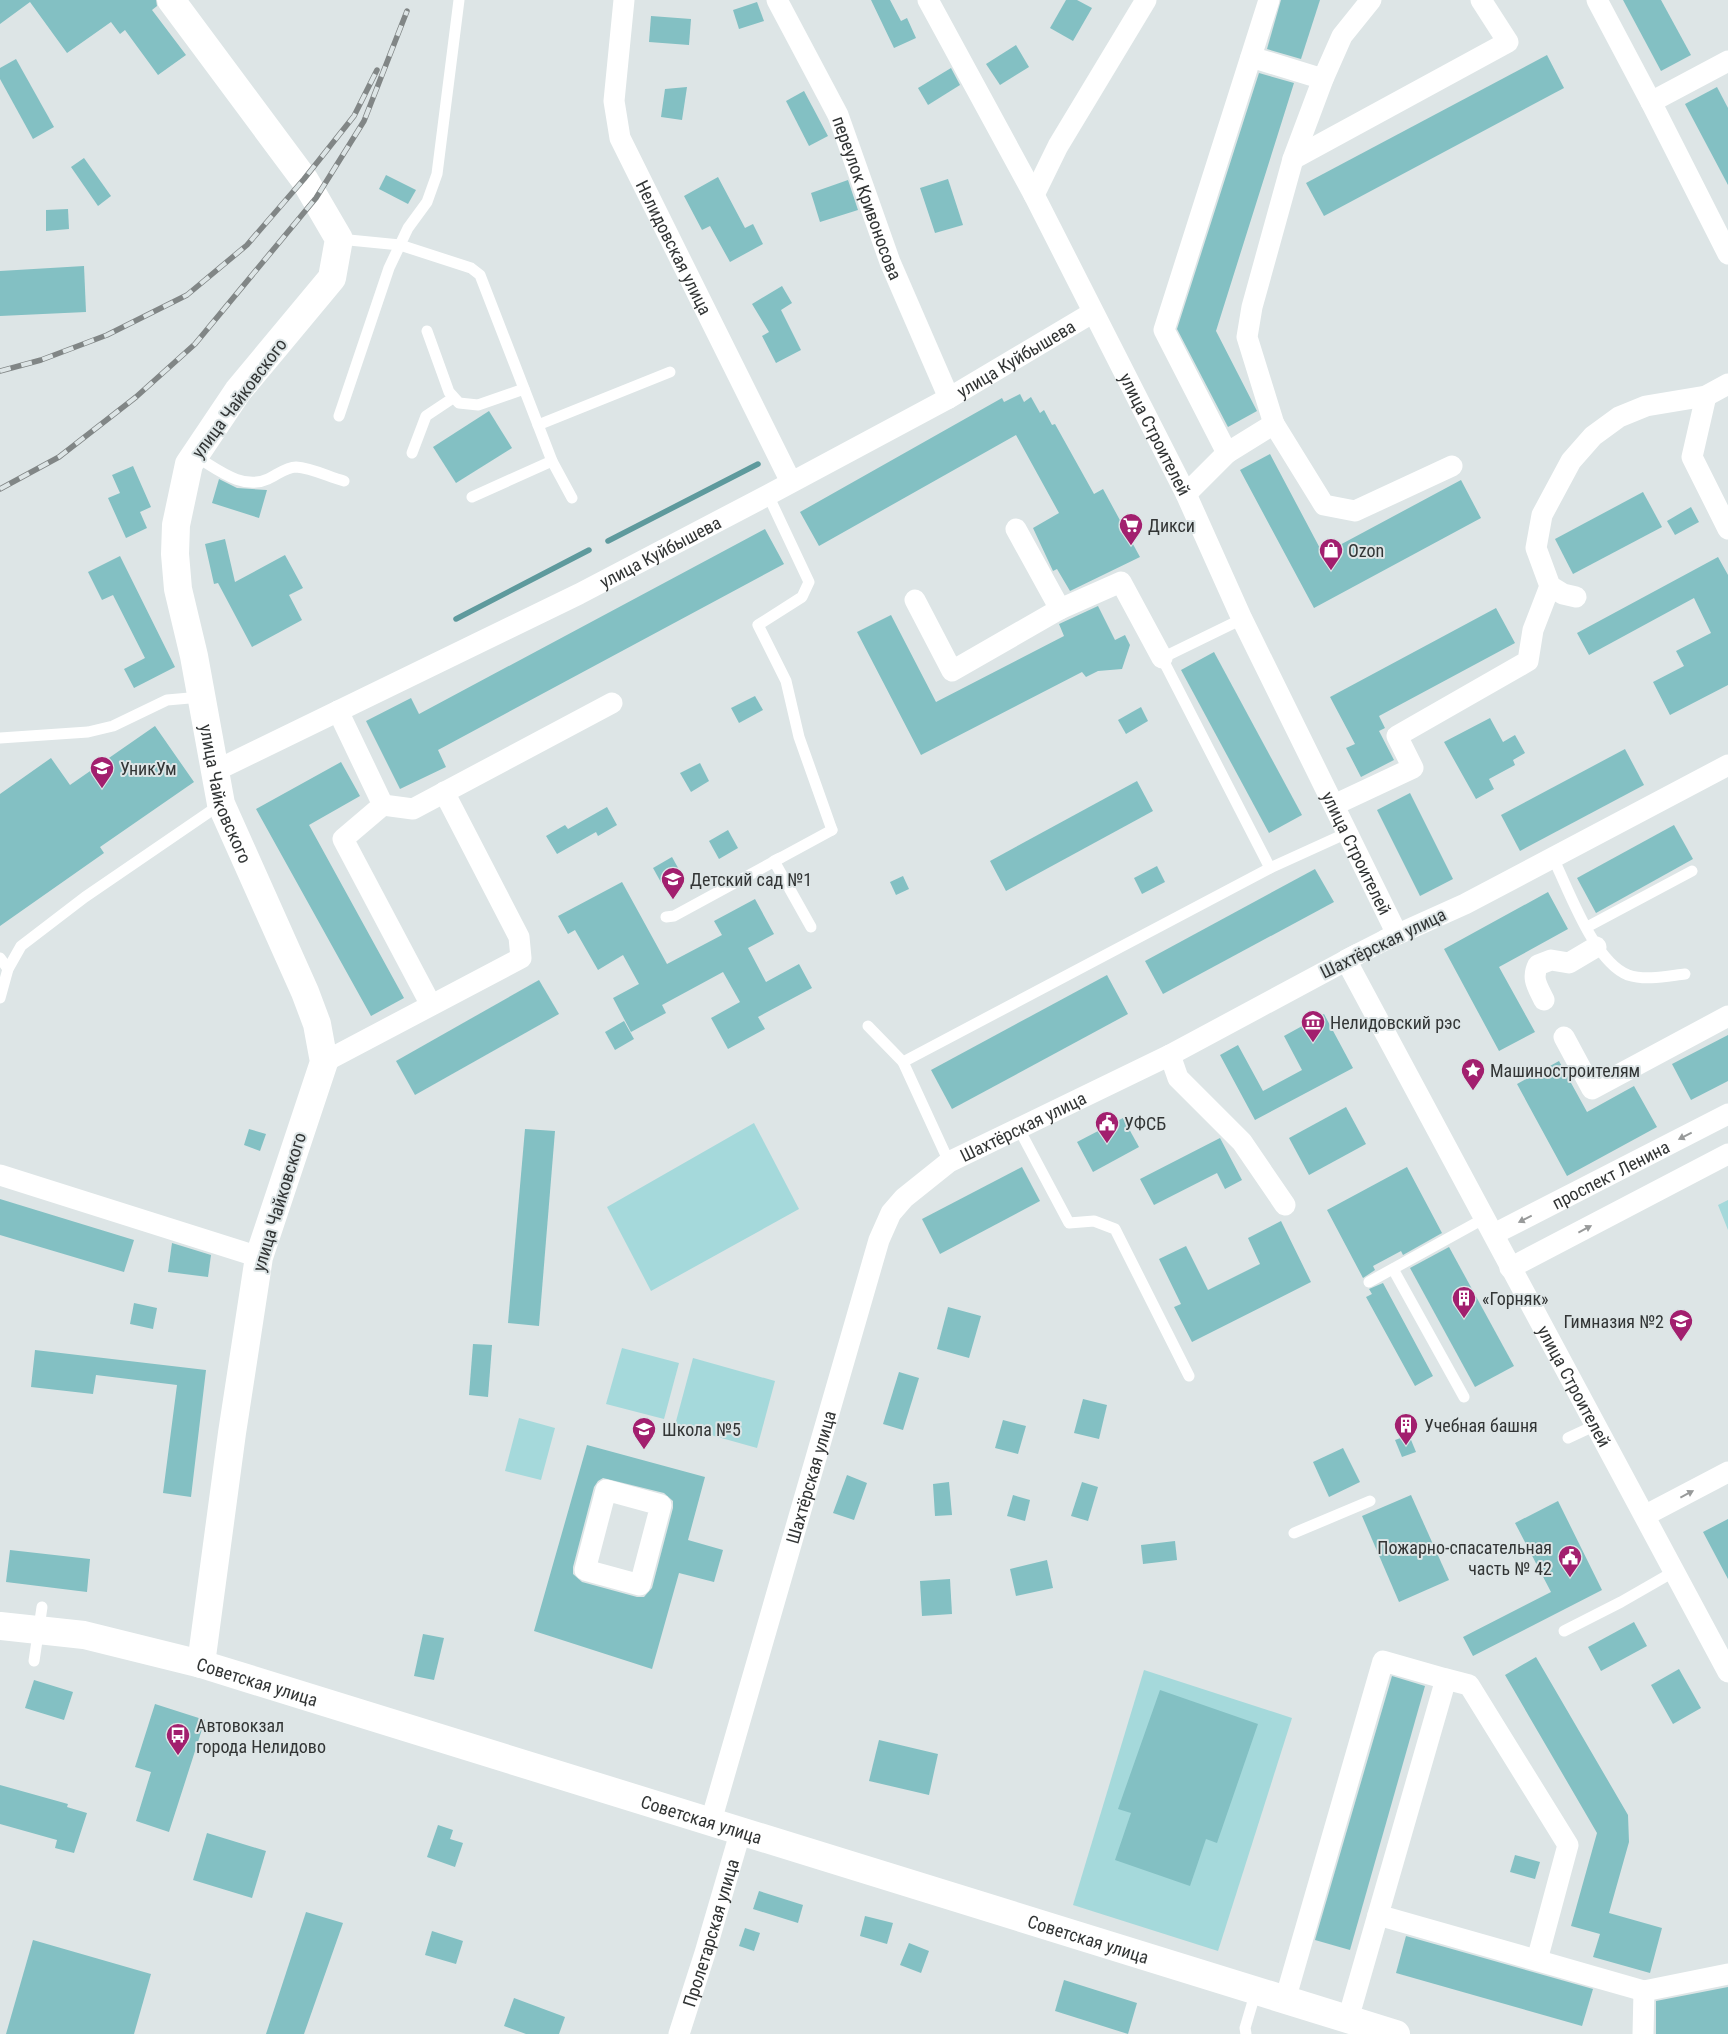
<svg xmlns="http://www.w3.org/2000/svg" width="1728" height="2034" viewBox="0 0 1728 2034" font-family="'Roboto Condensed',sans-serif">
<style>
.green{fill:#a5d9db}
.lines{fill:none;stroke-linecap:round;stroke-linejoin:round}
.stream{stroke:#5e9a9d;stroke-width:5.5}
.building{fill:#83c0c3;fill-rule:evenodd}
.lane{stroke:#fff;stroke-width:11}
.street{stroke:#fff;stroke-width:21}
.secondary{stroke:#fff;stroke-width:28}
.primary{stroke:#fff;stroke-width:28}
.rail-casing{stroke:#818686;stroke-width:5.5}
.rail{stroke:#dde5e6;stroke-width:4;stroke-dasharray:11;stroke-linecap:butt}
.oneway{fill:#989a9a}
.labels{text-anchor:middle;dominant-baseline:central;stroke-width:4;stroke-linejoin:round;paint-order:stroke}
.street-label{font-size:18px;fill:#323535;stroke:#dde5e6}
.poi-label{font-size:18px;fill:#323535;stroke:#dde5e6;text-anchor:start}
</style>
<rect width="100%" height="100%" fill="#dde5e6"/>
<g class="green">
<path d="M754,1123L799,1209L651,1291L607,1207Z"/>
<path d="M1728,1200V1230L1718,1205Z"/>
<path d="M622,1348L679,1363L664,1419L606,1404Z"/>
<path d="M693,1358L775,1381L757,1448L675,1425Z"/>
<path d="M519,1418L555,1428L541,1480L505,1471Z"/>
<path d="M1144,1670L1292,1718L1218,1951L1073,1905Z"/>
</g>
<g class="lines">
<g class="stream">
<path d="M608,541L758,464"/>
<path d="M456,619L589,550"/>
</g>
</g>
<g class="building">
<path d="M0,0H156L157,6L152,10L186,55L158,75L125,30L120,34L111,22L67,53L30,2L0,24Z"/>
<path d="M871,0H890L901,21L907,18L916,38L894,48Z"/>
<path d="M1066,0H1077L1092,8L1073,41L1050,28Z"/>
<path d="M1281,0H1320L1301,59L1267,49Z"/>
<path d="M1623,0H1661L1691,55L1661,71Z"/>
<path d="M757,2L764,21L739,29L733,10Z"/>
<path d="M651,16L691,19L689,45L649,42Z"/>
<path d="M1016,45L1029,67L1000,85L986,64Z"/>
<path d="M1547,55L1564,88L1324,216L1306,183Z"/>
<path d="M16,59L54,127L33,139L0,79V68Z"/>
<path d="M951,68L960,85L928,105L918,88Z"/>
<path d="M1259,73L1294,83L1216,331L1257,411L1228,427L1177,329Z"/>
<path d="M687,87L682,120L661,117L665,89Z"/>
<path d="M1717,87L1728,108V185L1685,104Z"/>
<path d="M804,91L828,136L809,146L786,101Z"/>
<path d="M84,158L111,196L98,206L71,167Z"/>
<path d="M386,175L416,190L408,204L379,189Z"/>
<path d="M718,177L745,228L753,224L763,244L730,262L710,226L702,230L684,196Z"/>
<path d="M948,179L963,225L935,233L920,188Z"/>
<path d="M848,180L858,210L820,222L811,193Z"/>
<path d="M68,209L69,229L46,231V210Z"/>
<path d="M84,266L86,312L0,316V271Z"/>
<path d="M782,286L792,303L781,310L801,350L776,363L762,336L769,332L752,304Z"/>
<path d="M1020,394L1024,402L1031,397L1040,413L1044,410L1052,425L1055,424L1094,494L1103,489L1140,557L1070,591L1057,569L1053,571L1033,528L1059,513L1016,435L819,546L800,512L1002,398L1004,402Z"/>
<path d="M489,411L512,448L456,483L433,447Z"/>
<path d="M1270,454L1323,554L1461,480L1481,518L1314,608L1240,470Z"/>
<path d="M133,466L151,507L140,512L147,528L126,538L108,498L120,493L112,475Z"/>
<path d="M219,479L237,488L267,490L259,518L212,503Z"/>
<path d="M1643,492L1662,527L1573,574L1555,539Z"/>
<path d="M1691,507L1699,522L1675,535L1667,521Z"/>
<path d="M765,529L784,564L438,750L446,767L400,789L366,721L411,698L419,714Z"/>
<path d="M225,539L235,582L285,555L303,588L289,595L302,620L252,647L218,583L214,584L205,544Z"/>
<path d="M120,556L175,667L134,688L124,669L145,658L113,595L102,600L88,572Z"/>
<path d="M1718,557L1728,575V685L1670,715L1653,682L1684,666L1676,651L1711,633L1694,598L1589,655L1577,633Z"/>
<path d="M1098,606L1115,640L1125,635L1130,645L1122,669L1098,671L1086,677L1082,672L921,755L857,632L891,615L936,702L1064,636L1059,624Z"/>
<path d="M1496,608L1515,643L1379,716L1385,728L1379,731L1394,760L1361,777L1346,748L1355,744L1330,697Z"/>
<path d="M1214,652L1302,815L1269,833L1181,670Z"/>
<path d="M755,696L763,710L739,723L731,708Z"/>
<path d="M1141,707L1148,721L1126,734L1118,720Z"/>
<path d="M1490,718L1503,742L1515,735L1525,753L1513,760L1515,765L1489,779L1494,789L1476,799L1444,742Z"/>
<path d="M155,726L194,782L100,847L104,853L0,926V794L51,758L70,785Z"/>
<path d="M1625,749L1644,785L1520,851L1501,815Z"/>
<path d="M341,762L360,796L309,825L404,998L371,1016L256,809Z"/>
<path d="M700,763L709,781L691,792L680,773Z"/>
<path d="M1137,781L1153,811L1006,891L990,861Z"/>
<path d="M1410,793L1453,879L1420,896L1377,810Z"/>
<path d="M607,807L617,825L598,836L596,832L557,854L546,836L565,825L568,829Z"/>
<path d="M1674,825L1693,859L1596,913L1577,878Z"/>
<path d="M728,830L738,848L719,859L709,841Z"/>
<path d="M672,857L682,875L663,886L653,868Z"/>
<path d="M1157,866L1165,882L1142,894L1134,878Z"/>
<path d="M1315,869L1334,902L1163,994L1145,961Z"/>
<path d="M903,876L909,889L896,895L890,882Z"/>
<path d="M622,882L667,964L722,935L714,921L755,899L774,934L748,948L766,982L799,964L812,988L758,1017L765,1029L728,1049L711,1018L740,1002L723,972L662,1005L666,1013L631,1032L613,998L639,984L623,955L598,970L575,930L568,934L558,916Z"/>
<path d="M1548,892L1568,929L1499,967L1535,1032L1499,1051L1444,949Z"/>
<path d="M1107,975L1128,1014L952,1109L931,1070Z"/>
<path d="M539,980L559,1014L415,1095L396,1061Z"/>
<path d="M1324,1014L1353,1068L1255,1120L1220,1055L1238,1045L1263,1091L1302,1070L1284,1036Z"/>
<path d="M624,1021L634,1039L615,1050L605,1032Z"/>
<path d="M1728,1035V1081L1691,1100L1672,1064Z"/>
<path d="M1559,1061L1587,1112L1634,1086L1657,1127L1567,1176L1517,1084Z"/>
<path d="M1346,1107L1366,1144L1309,1175L1289,1138Z"/>
<path d="M1123,1118L1139,1147L1093,1172L1077,1142Z"/>
<path d="M249,1129L266,1134L260,1151L244,1145Z"/>
<path d="M525,1129L555,1131L539,1326L508,1323Z"/>
<path d="M1220,1138L1242,1180L1225,1189L1217,1173L1154,1205L1140,1179Z"/>
<path d="M1022,1167L1040,1201L940,1254L922,1219Z"/>
<path d="M1407,1167L1442,1233L1403,1255L1401,1251L1373,1266L1375,1270L1363,1278L1327,1210Z"/>
<path d="M0,1199L134,1240L124,1272L0,1235Z"/>
<path d="M1281,1221L1311,1282L1192,1342L1174,1307L1181,1304L1159,1259L1186,1246L1208,1290L1260,1264L1248,1238Z"/>
<path d="M172,1243L211,1255L208,1277L168,1272Z"/>
<path d="M1449,1247L1514,1366L1475,1387L1410,1268Z"/>
<path d="M1383,1283L1433,1376L1415,1386L1366,1297L1372,1294L1369,1289Z"/>
<path d="M134,1303L157,1308L153,1329L130,1324Z"/>
<path d="M948,1307L981,1316L969,1358L937,1349Z"/>
<path d="M473,1344L492,1345L488,1397L469,1395Z"/>
<path d="M35,1350L206,1370L191,1497L163,1493L177,1385L96,1375L93,1394L31,1387Z"/>
<path d="M899,1372L919,1378L903,1430L883,1424Z"/>
<path d="M1083,1399L1107,1405L1099,1439L1074,1433Z"/>
<path d="M1003,1420L1026,1426L1018,1454L995,1448Z"/>
<path d="M1409,1435L1416,1452L1402,1457L1395,1440Z"/>
<path d="M587,1445L705,1477L688,1540L723,1550L714,1582L679,1573L652,1669L534,1631ZM603,1478L664,1493L673,1501V1508L652,1588L644,1597H637L582,1582L573,1574V1567L594,1487L598,1481Z"/>
<path d="M1343,1448L1360,1482L1329,1497L1313,1462Z"/>
<path d="M847,1475L867,1483L854,1520L833,1513Z"/>
<path d="M949,1482L952,1515L935,1516L933,1484Z"/>
<path d="M1082,1482L1098,1487L1088,1521L1071,1516Z"/>
<path d="M1013,1495L1030,1500L1025,1521L1007,1516Z"/>
<path d="M1411,1495L1449,1580L1399,1602L1362,1516Z"/>
<path d="M1558,1501L1602,1590L1473,1656L1463,1637L1551,1592L1515,1523Z"/>
<path d="M1728,1519V1579L1703,1532Z"/>
<path d="M1175,1541L1177,1560L1143,1564L1141,1545Z"/>
<path d="M10,1550L90,1559L87,1592L6,1582Z"/>
<path d="M1047,1560L1053,1588L1016,1596L1010,1569Z"/>
<path d="M950,1579L952,1614L922,1616L920,1581Z"/>
<path d="M1634,1622L1647,1646L1601,1671L1588,1647Z"/>
<path d="M423,1634L444,1638L434,1680L414,1676Z"/>
<path d="M1536,1657L1628,1815L1629,1842L1609,1913L1662,1928L1650,1973L1593,1957L1600,1934L1571,1926L1597,1833L1505,1675Z"/>
<path d="M1679,1669L1701,1708L1673,1724L1651,1685Z"/>
<path d="M1392,1676L1425,1686L1350,1950L1315,1940Z"/>
<path d="M34,1680L73,1692L64,1720L25,1708Z"/>
<path d="M1160,1690L1258,1724L1217,1843L1206,1839L1190,1886L1115,1860L1131,1813L1118,1809Z"/>
<path d="M155,1704L205,1720L169,1832L136,1821L151,1772L135,1767Z"/>
<path d="M879,1740L938,1754L929,1795L869,1781Z"/>
<path d="M0,1785L68,1804L67,1807L87,1813L74,1853L55,1848L57,1840L0,1824Z"/>
<path d="M438,1825L453,1830L450,1839L463,1843L455,1867L427,1857Z"/>
<path d="M207,1833L266,1851L252,1898L193,1880Z"/>
<path d="M1515,1855L1540,1862L1535,1879L1510,1872Z"/>
<path d="M759,1891L803,1905L798,1923L753,1909Z"/>
<path d="M306,1912L343,1923L304,2034H266Z"/>
<path d="M865,1916L893,1923L887,1944L860,1936Z"/>
<path d="M745,1928L760,1933L754,1951L739,1946Z"/>
<path d="M432,1931L463,1941L456,1964L425,1955Z"/>
<path d="M1406,1936L1593,1989L1582,2026L1396,1973Z"/>
<path d="M33,1940L151,1974L134,2034H6Z"/>
<path d="M909,1943L929,1951L921,1973L900,1965Z"/>
<path d="M1064,1980L1137,2003L1128,2034L1055,2011Z"/>
<path d="M1728,1987V2034H1656V2001Z"/>
<path d="M514,1998L565,2017L559,2034H526L504,2026Z"/>
</g>
<g class="lines">
<g class="lane">
<path d="M339,239L400,245L471,268L480,275L552,461L572,498"/>
<path d="M427,331L449,392L459,403L478,405L524,389"/>
<path d="M339,416L389,268L408,228L427,202L437,174L459,0"/>
<path d="M538,425L670,372"/>
<path d="M412,453L426,416L453,398"/>
<path d="M195,456C216,468 242,491 268,479C277,475 286,467 296,467C312,468 329,477 344,481"/>
<path d="M768,495L809,582L802,597L758,625L786,681L799,737L832,830"/>
<path d="M472,497L552,461"/>
<path d="M1242,619L1162,658L1270,868"/>
<path d="M0,738L88,732L113,726L167,700L201,697"/>
<path d="M780,858L774,861L811,927"/>
<path d="M1553,858C1569,890 1594,962 1628,975C1646,981 1668,976 1685,974"/>
<path d="M666,917L674,916L832,830"/>
<path d="M1587,927L1692,871"/>
<path d="M0,958L8,969"/>
<path d="M0,998L8,969L21,946L85,897L221,804"/>
<path d="M868,1026L903,1062"/>
<path d="M1019,1129L1069,1223L1094,1221L1115,1229L1189,1376"/>
<path d="M949,1162L903,1062L1270,868L1347,833"/>
<path d="M1393,1269L1464,1397"/>
<path d="M1369,1282L1485,1218"/>
<path d="M1568,1438L1596,1425"/>
<path d="M1294,1533L1370,1501"/>
<path d="M1564,1631L1621,1602L1675,1571"/>
<path d="M34,1661L42,1607"/>
<path d="M1246,2034L1245,2028L1256,1991"/>
</g>
<g class="street">
<path id="s1" d="M624,0L614,101L620,138L791,482"/>
<path id="s2" d="M777,0L838,115L890,262L949,398"/>
<path id="s3" d="M928,0L1034,195L1186,494L1242,619L1397,934L1346,960L1728,1672"/>
<path d="M1597,0L1651,102"/>
<path d="M1251,57L1323,79"/>
<path d="M1728,61L1651,102L1728,254"/>
<path d="M1293,159L1508,42L1481,0"/>
<path d="M1034,195L1058,146L1146,0"/>
<path d="M1706,396L1692,457L1728,529"/>
<path d="M1274,424L1247,337L1252,307L1293,159L1323,79L1342,36L1371,0"/>
<path d="M1227,453L1274,424L1324,505L1355,511L1452,466"/>
<path d="M1186,494L1227,453L1164,330L1269,0"/>
<path d="M1016,529L1060,609"/>
<path d="M1576,597L1563,594L1550,586L1536,548L1542,515L1571,461L1593,436L1619,417L1646,406L1706,396L1728,384"/>
<path d="M915,600L952,671L1060,609L1121,582L1162,658"/>
<path d="M338,711L383,805L413,809L612,703"/>
<path id="s4" d="M217,770L579,594L768,495L949,398L1092,313"/>
<path d="M383,805L343,839L431,1005"/>
<path d="M1334,805L1413,768L1397,736L1528,661L1533,630L1550,586"/>
<path d="M1385,940L1465,904L1728,765"/>
<path d="M1544,1000C1538,987 1531,979 1538,965L1551,960L1569,963L1596,947"/>
<path d="M1564,1037L1592,1089L1728,1016"/>
<path d="M1170,1055L1178,1078L1242,1142L1285,1205"/>
<path d="M324,1062L521,958L519,937L444,792"/>
<path d="M0,1175L259,1257"/>
<path id="s5" d="M1494,1234L1728,1114"/>
<path d="M1510,1268L1728,1154"/>
<path d="M606,1490L661,1505L640,1585L585,1570Z"/>
<path d="M1646,1515L1728,1472"/>
<path d="M1446,1679L1469,1685L1568,1845L1537,1960"/>
<path id="s6" d="M711,1821L879,1240L891,1213L904,1198L949,1162L1170,1055L1358,954"/>
<path d="M1378,1915L1644,1991L1728,1974"/>
<path d="M1285,2000L1383,1661L1446,1679L1348,2019"/>
<path id="s7" d="M679,2034L705,1953L741,1830"/>
<path d="M1643,2034L1644,1991"/>
</g>
<path class="secondary" id="s8" d="M171,0L304,179L339,239L332,278L238,391L189,464L176,525L175,554L178,589L194,656L221,804L305,992L317,1024L324,1062L259,1257L232,1433L201,1664"/>
<path class="primary" id="s9" d="M0,1626L84,1635L201,1664L1396,2034"/>
<g class="rail-casing">
<g id="rail">
<path d="M0,371L41,360L107,335L187,295L247,245L304,179L354,116L377,70"/>
<path d="M0,489L59,457L136,397L195,344L316,198L364,121L407,11"/>
</g>
</g>
<use href="#rail" class="rail"/>
</g>
<defs><path id="oneway-solid" d="M-6-.8H1V-3.2L6.5 0L1 3.2V.8H-6Z" transform="scale(1.25)"/></defs>
<g class="oneway">
<use href="#oneway-solid" transform="translate(1685 1136) rotate(153)"/>
<use href="#oneway-solid" transform="translate(1525 1219) rotate(153)"/>
<use href="#oneway-solid" transform="translate(1585 1229) rotate(-28)"/>
<use href="#oneway-solid" transform="translate(1687 1494) rotate(-28)"/>
</g>
<defs>
<g id="supermarket-pin" transform="scale(1.25)"><path d="M0 17L-7.5 6A9.5 9.5 0 1 1 7.5 6Z" fill="#a21f6e" stroke="#dde5e6"/><path d="M-6-5.5h2.5l.6 2H6L4.5 2H-2.5L-4.4-4H-6ZM-1.5 3.2a1.3 1.3 0 1 0 .1 0ZM3 3.2a1.3 1.3 0 1 0 .1 0Z" fill="#fff"/></g>
<g id="shop-pin" transform="scale(1.25)"><path d="M0 17L-7.5 6A9.5 9.5 0 1 1 7.5 6Z" fill="#a21f6e" stroke="#dde5e6"/><path d="M-5-2.5h2.3a2.7 3.5 0 0 1 5.4 0H5L5.5 6h-11ZM-1.5-2.5h3a1.5 2.3 0 0 0-3 0Z" fill="#fff"/></g>
<g id="school-pin" transform="scale(1.25)"><path d="M0 17L-7.5 6A9.5 9.5 0 1 1 7.5 6Z" fill="#a21f6e" stroke="#dde5e6"/><path d="M0-5L7-2L0 1L-7-2ZM-4 1L0 2.5L4 1V4Q0 6-4 4Z" fill="#fff"/></g>
<g id="museum-pin" transform="scale(1.25)"><path d="M0 17L-7.5 6A9.5 9.5 0 1 1 7.5 6Z" fill="#a21f6e" stroke="#dde5e6"/><path d="M0-6L6-3V-2H-6V-3ZM-5-1h2V3h-2ZM-1-1h2V3h-2ZM3-1h2V3H3ZM-6 4H6V6H-6Z" fill="#fff"/></g>
<g id="sight-pin" transform="scale(1.25)"><path d="M0 17L-7.5 6A9.5 9.5 0 1 1 7.5 6Z" fill="#a21f6e" stroke="#dde5e6"/><path d="M0-6L1.8-2.2L6-1.7L2.9 1.2L3.7 5.4L0 3.3L-3.7 5.4L-2.9 1.2L-6-1.7L-1.8-2.2Z" fill="#fff"/></g>
<g id="civic-pin" transform="scale(1.25)"><path d="M0 17L-7.5 6A9.5 9.5 0 1 1 7.5 6Z" fill="#a21f6e" stroke="#dde5e6"/><path d="M-.6-6.5H3V-4.5H.6V-3L4-1V1h2V6H-6V1h2V-1L-.6-3ZM-1.2 2.5V6h2.4V2.5Z" fill="#fff"/></g>
<g id="building-pin" transform="scale(1.25)"><path d="M0 17L-7.5 6A9.5 9.5 0 1 1 7.5 6Z" fill="#a21f6e" stroke="#dde5e6"/><path d="M-4-6H4V6H1V3H-1V6H-4ZM-2.5-4.3h1.7v1.8h-1.7ZM.8-4.3h1.7v1.8H.8ZM-2.5-1h1.7V.8h-1.7ZM.8-1h1.7V.8H.8Z" fill="#fff"/></g>
<g id="bus-pin" transform="scale(1.25)"><path d="M0 17L-7.5 6A9.5 9.5 0 1 1 7.5 6Z" fill="#a21f6e" stroke="#dde5e6"/><path d="M-5-6H5V4H4V6H2V4H-2V6H-4V4H-5ZM-3.5-4V0h7V-4ZM-3.5 1.2v1.5H-2V1.2ZM2 1.2v1.5H3.5V1.2Z" fill="#fff"/></g>
</defs>
<g fill-rule="evenodd">
<use href="#supermarket-pin" x="1131" y="525"/>
<use href="#shop-pin" x="1331" y="550"/>
<use href="#school-pin" x="102" y="768"/>
<use href="#school-pin" x="673" y="879"/>
<use href="#museum-pin" x="1313" y="1022"/>
<use href="#sight-pin" x="1473" y="1070"/>
<use href="#civic-pin" x="1107" y="1123"/>
<use href="#building-pin" x="1464" y="1298"/>
<use href="#school-pin" x="1681" y="1321"/>
<use href="#building-pin" x="1406" y="1425"/>
<use href="#school-pin" x="644" y="1429"/>
<use href="#civic-pin" x="1570" y="1557"/>
<use href="#bus-pin" x="178" y="1735"/>
</g>
<g class="labels">
<g class="street-label">
<text stroke="none"><textPath href="#s2" startOffset="218">переулок Кривоносова</textPath></text>
<text stroke="none"><textPath href="#s1" startOffset="261">Нелидовская улица</textPath></text>
<text stroke="none"><textPath href="#s4" startOffset="899">улица Куйбышева</textPath></text>
<text transform="translate(239 398) rotate(-53)">улица Чайковского</text>
<text stroke="none"><textPath href="#s3" startOffset="490">улица Строителей</textPath></text>
<text stroke="none"><textPath href="#s4" startOffset="494">улица Куйбышева</textPath></text>
<text stroke="none"><textPath href="#s8" startOffset="904">улица Чайковского</textPath></text>
<text stroke="none"><textPath href="#s3" startOffset="955">улица Строителей</textPath></text>
<text transform="translate(1383 943) rotate(-26)">Шахтёрская улица</text>
<text stroke="none"><textPath href="#s6" startOffset="794">Шахтёрская улица</textPath></text>
<text stroke="none"><textPath href="#s5" startOffset="131">проспект Ленина</textPath></text>
<text transform="translate(279 1202) rotate(-73)">улица Чайковского</text>
<text stroke="none"><textPath href="#s3" startOffset="1586">улица Строителей</textPath></text>
<text stroke="none"><textPath href="#s6" startOffset="358">Шахтёрская улица</textPath></text>
<text stroke="none"><textPath href="#s9" startOffset="264">Советская улица</textPath></text>
<text stroke="none"><textPath href="#s9" startOffset="729">Советская улица</textPath></text>
<text stroke="none"><textPath href="#s7" startOffset="106">Пролетарская улица</textPath></text>
<text stroke="none"><textPath href="#s9" startOffset="1134">Советская улица</textPath></text>
</g>
<g class="poi-label">
<text x="1148" y="525">Дикси</text>
<text x="1348" y="550">Ozon</text>
<text x="120" y="768">УникУм</text>
<text x="690" y="879">Детский сад №1</text>
<text x="1330" y="1022">Нелидовский рэс</text>
<text x="1490" y="1070">Машиностроителям</text>
<text x="1124" y="1123">УФСБ</text>
<text x="1482" y="1298">«Горняк»</text>
<text x="1664" y="1321" text-anchor="end">Гимназия №2</text>
<text x="1424" y="1425">Учебная башня</text>
<text x="662" y="1429">Школа №5</text>
<text x="1552" y="1547" text-anchor="end">Пожарно-спасательная<tspan x="1552" dy="21">часть № 42</tspan></text>
<text x="196" y="1725">Автовокзал<tspan x="196" dy="21">города Нелидово</tspan></text>
</g>
</g>
</svg>
